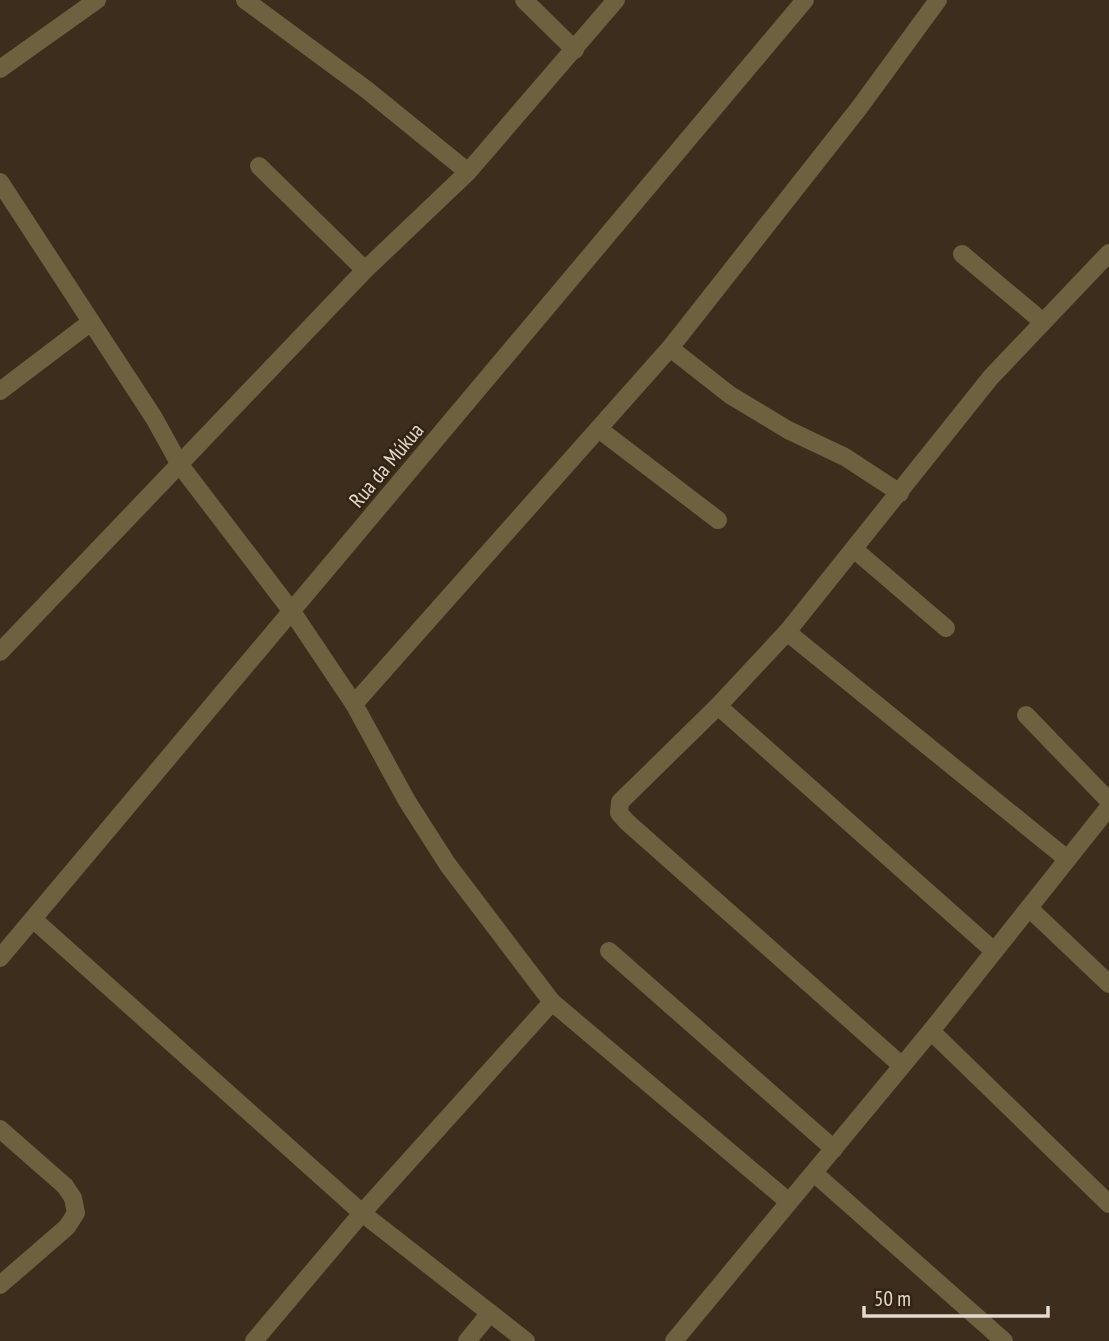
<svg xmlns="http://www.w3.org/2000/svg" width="1109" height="1341" viewBox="0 0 1109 1341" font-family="'PT Sans Narrow',sans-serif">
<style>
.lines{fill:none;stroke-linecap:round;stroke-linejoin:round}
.minor{stroke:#6d613f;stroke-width:18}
.tertiary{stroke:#6d613f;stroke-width:18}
.labels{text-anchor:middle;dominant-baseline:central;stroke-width:5;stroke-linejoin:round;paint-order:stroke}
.street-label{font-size:21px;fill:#e3d9ce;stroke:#322312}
</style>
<rect width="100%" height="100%" fill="#3c2d1c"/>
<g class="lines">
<g class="minor">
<path d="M245,0L367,90L468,172"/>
<path d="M524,0L575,50"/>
<path d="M0,69L97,0"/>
<path d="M259,166L365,270"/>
<path d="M0,182L154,418L180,465L293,613L354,704L407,801L448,865L552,1002L789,1202"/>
<path d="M962,254L1043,322"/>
<path d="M670,348L730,395L788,430L845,457L900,493"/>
<path d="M0,391L91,322"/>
<path d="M600,430L718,520"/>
<path d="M855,550L946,628"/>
<path d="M787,632L1067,859"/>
<path d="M0,652L365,270L468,172L616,0"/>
<path d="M354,704L670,348L859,108L938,0"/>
<path d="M718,706L994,951"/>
<path d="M1026,715L1109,801"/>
<path d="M1029,908L1109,984"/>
<path d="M33,919L362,1213L526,1341"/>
<path d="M609,951L834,1149"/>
<path d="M931,1031L1109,1204"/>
<path d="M901,1065L627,822L619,813L620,802L718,706L787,632L991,377L1109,253"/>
<path d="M0,1129L65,1186L73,1198L76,1213L67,1227L0,1285"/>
<path d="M814,1173L1004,1341"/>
<path d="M254,1341L362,1213L552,1002"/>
<path d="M467,1341L490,1313"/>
<path d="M674,1341L931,1031L1109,807"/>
</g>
<path class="tertiary" d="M0,958L805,0"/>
</g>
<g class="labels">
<g class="street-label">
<text transform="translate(386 465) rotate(-50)">Rua da Múkua</text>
</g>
</g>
<path d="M864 1306v10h184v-10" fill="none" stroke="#e3d9ce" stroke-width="3.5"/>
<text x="874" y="1306" font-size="21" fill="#e3d9ce" stroke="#322312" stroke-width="5" paint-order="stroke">50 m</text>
</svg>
